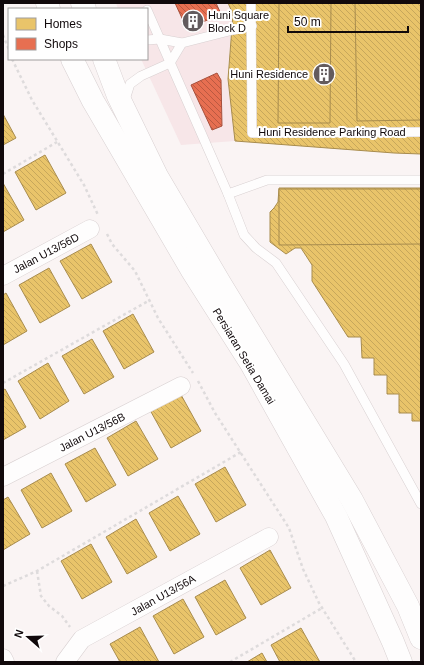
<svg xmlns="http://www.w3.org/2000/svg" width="424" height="665" viewBox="0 0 424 665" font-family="Helvetica,sans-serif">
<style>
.built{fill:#f7e6e8}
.homes{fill:url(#homes-back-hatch);stroke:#a88c4e}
.shops{fill:url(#shops-back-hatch);stroke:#a7503c}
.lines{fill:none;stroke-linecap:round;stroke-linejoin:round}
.service-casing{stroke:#d8d0d1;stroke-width:10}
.minor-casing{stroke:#d8d0d1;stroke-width:19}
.tertiary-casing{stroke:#d8d0d1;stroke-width:23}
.path{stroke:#dedbdc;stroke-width:2.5;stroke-dasharray:3 3;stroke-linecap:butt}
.service{stroke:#fefdfd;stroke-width:9}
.minor{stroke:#fefdfd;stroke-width:18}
.tertiary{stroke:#fefdfd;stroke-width:22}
.labels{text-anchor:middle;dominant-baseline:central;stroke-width:4;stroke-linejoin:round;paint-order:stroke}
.poi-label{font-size:11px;fill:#11090b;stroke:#fff;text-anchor:start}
.street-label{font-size:11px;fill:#11090b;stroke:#fff}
</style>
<defs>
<pattern id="homes-back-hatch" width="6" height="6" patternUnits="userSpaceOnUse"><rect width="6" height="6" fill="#e9c46a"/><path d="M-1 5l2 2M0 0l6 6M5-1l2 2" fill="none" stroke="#c7a75b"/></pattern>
<pattern id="shops-back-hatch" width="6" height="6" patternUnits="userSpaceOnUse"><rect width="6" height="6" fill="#e76f51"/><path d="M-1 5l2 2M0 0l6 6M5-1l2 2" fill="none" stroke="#ba5941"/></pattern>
</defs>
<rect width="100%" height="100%" fill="#faf4f4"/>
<path class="built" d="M116,3H228L233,14L228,69L235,141L181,145L141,59H147V9H118Z"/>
<g class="homes">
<path d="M228,3H421V154L394,153L235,141L228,79L233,14Z"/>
<path d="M279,3H331L330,123H278Z"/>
<path d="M355,3H421V120L357,121Z"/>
<path d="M3,114L16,138L3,145Z"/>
<path d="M45,155L66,193L36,210L15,172Z"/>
<path d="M3,183L24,220L3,232Z"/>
<path d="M279,188H421V421H412V413H399V394H387V375H374V358H362L361,337H348L312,281V265L301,248H295L286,254L270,242V212L274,208L278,202Z"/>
<path d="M279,189H421V244L279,245Z"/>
<path d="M91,244L112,282L82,299L60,261Z"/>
<path d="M49,268L70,306L40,323L19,285Z"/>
<path d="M6,293L27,331L3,345V295Z"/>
<path d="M133,314L154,352L124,369L103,331Z"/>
<path d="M92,339L114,377L84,394L62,356Z"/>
<path d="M48,363L69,401L40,419L18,381Z"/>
<path d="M5,389L26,427L3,440V390Z"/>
<path d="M180,393L201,431L171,448L150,410Z"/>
<path d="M136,421L158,459L128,476L107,438Z"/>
<path d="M95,448L116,485L86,502L65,464Z"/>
<path d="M225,467L246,505L216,522L195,484Z"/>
<path d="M51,473L72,511L42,528L21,490Z"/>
<path d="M178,496L200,534L170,551L149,513Z"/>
<path d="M8,497L30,534L3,550V500Z"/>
<path d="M136,519L157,557L127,574L106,537Z"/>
<path d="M91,544L112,582L82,599L61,561Z"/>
<path d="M270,550L291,588L261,605L240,568Z"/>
<path d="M225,580L246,618L216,635L195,597Z"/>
<path d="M183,599L204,637L174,654L153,616Z"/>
<path d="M140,627L159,662H120L110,644Z"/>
<path d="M301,628L320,662H280L271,645Z"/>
<path d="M262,653L267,662H247Z"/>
</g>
<g class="shops">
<path d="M175,3H216L221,14L187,29Z"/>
<path d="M217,73L221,80L222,126L212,130L191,85Z"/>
</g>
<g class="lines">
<g class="service-casing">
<g id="service">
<path d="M251,3L252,133L421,132"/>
<path d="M147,10L228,194L244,235L256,248L276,263L344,364L421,504"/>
<path d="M147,40L160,39L182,43L233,30L252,26"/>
<path d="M124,103L130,84L141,76L170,63L182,43"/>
<path d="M228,194L267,180H421"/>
</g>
</g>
<g class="minor-casing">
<g id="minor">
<path d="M3,276L90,229"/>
<path d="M3,477L181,386"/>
<path d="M3,658L5,662"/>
<path d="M65,662L82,639L269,537"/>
</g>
</g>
<g class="tertiary-casing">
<g id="tertiary">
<path d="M47,3L49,9"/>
<path d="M82,3L85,9"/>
<path d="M72,59L93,101L191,269L250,362L336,516L393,642L401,662"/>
<path d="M104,59L118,96L157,176L220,283L352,500L408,606L421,638"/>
</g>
</g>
<g class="path">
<path d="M3,35L9,50"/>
<path d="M12,59L32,100L84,185L98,215"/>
<path d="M3,174L57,142"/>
<path d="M107,234L112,244L135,271L158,318L193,373"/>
<path d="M198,381L215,413L289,528L303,569L319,603L356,662"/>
<path d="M3,383L150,300"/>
<path d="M37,571L41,596L49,606L62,616L70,627"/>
<path d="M3,586L37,571L241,452"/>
<path d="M230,662L322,608"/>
</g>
<use href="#service" class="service"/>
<use href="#minor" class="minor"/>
<use href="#tertiary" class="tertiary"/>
</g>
<defs>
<g id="building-disc" transform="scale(1.15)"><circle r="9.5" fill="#635b5d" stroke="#fff"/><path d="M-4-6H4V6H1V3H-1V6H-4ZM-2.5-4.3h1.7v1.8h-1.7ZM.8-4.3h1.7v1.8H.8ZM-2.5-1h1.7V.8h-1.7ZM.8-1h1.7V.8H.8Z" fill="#fff"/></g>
</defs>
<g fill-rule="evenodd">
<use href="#building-disc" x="193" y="21"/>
<use href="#building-disc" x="324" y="74"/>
</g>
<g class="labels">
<g class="poi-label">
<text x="208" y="15">Huni Square<tspan x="208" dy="13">Block D</tspan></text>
<text x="308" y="74" text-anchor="end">Huni Residence</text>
</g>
<g class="street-label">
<text x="332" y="132">Huni Residence Parking Road</text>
<text transform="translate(46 253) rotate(-28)">Jalan U13/56D</text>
<text transform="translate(244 356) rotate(59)">Persiaran Setia Damai</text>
<text transform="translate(92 432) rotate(-27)">Jalan U13/56B</text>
<text transform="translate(163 595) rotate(-29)">Jalan U13/56A</text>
</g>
</g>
<rect width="424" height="665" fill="none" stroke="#11090b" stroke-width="8"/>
<rect x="8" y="8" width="140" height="52" fill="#ffffff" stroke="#a09d9d"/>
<rect x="16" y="18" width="20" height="12" fill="#e9c46a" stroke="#a09d9d"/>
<text x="44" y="28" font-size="12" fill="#11090b">Homes</text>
<rect x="16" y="38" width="20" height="12" fill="#e76f51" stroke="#a09d9d"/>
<text x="44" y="48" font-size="12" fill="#11090b">Shops</text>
<g transform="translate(28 637) rotate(290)" stroke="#ffffff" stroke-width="3" paint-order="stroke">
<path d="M0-3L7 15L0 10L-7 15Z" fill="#11090b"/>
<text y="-6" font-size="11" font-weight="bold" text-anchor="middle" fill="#11090b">N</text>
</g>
<path d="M288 26v6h120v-6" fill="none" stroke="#11090b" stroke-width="2"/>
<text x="294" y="26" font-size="12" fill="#11090b" stroke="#ffffff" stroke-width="3" paint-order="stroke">50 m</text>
</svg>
